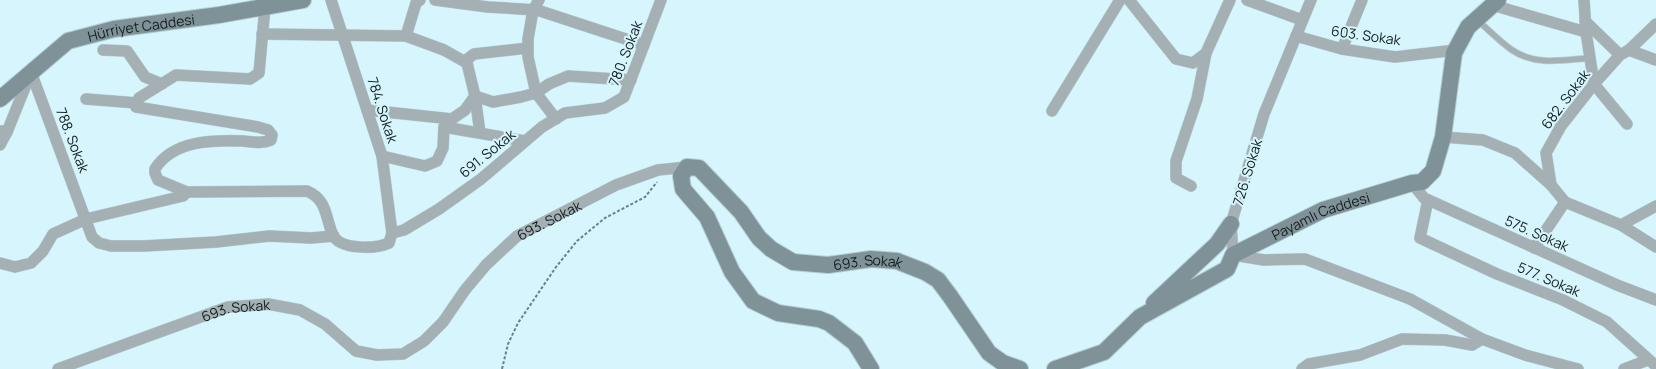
<svg xmlns="http://www.w3.org/2000/svg" width="1656" height="369" viewBox="0 0 1656 369" font-family="Manrope,sans-serif">
<style>
.lines{fill:none;stroke-linecap:round;stroke-linejoin:round}
.lane-casing{stroke:#b3ced5;stroke-width:7}
.street-casing{stroke:#b3ced5;stroke-width:12}
.secondary-casing{stroke:#b3ced5;stroke-width:18}
.path{stroke:#6c8085;stroke-width:2;stroke-dasharray:3 2;stroke-linecap:butt}
.lane{stroke:#a4b0b3;stroke-width:5.5}
.street{stroke:#a4b0b3;stroke-width:11}
.secondary{stroke:#7f9297;stroke-width:16}
.labels{text-anchor:middle;dominant-baseline:central;stroke-width:4;stroke-linejoin:round;paint-order:stroke}
.street-label{font-size:14px;fill:#131e21;stroke:#d6f5fc}
</style>
<rect width="100%" height="100%" fill="#d6f5fc"/>
<g class="lines">
<g class="lane-casing">
<path id="lane" d="M1477,20C1488,29 1499,41 1512,50C1535,66 1564,60 1590,58"/>
</g>
<g class="street-casing">
<g id="street">
<path d="M435,0L488,7L537,10L644,45"/>
<path d="M539,0L533,10L528,39V57L536,93L556,119"/>
<path d="M1129,0L1176,59L1193,63L1206,53L1230,0"/>
<path d="M1247,0L1302,20"/>
<path d="M1311,0L1264,114L1231,224L1233,255L1264,260L1305,259L1410,299L1482,339L1525,355L1578,369"/>
<path d="M1584,0L1586,32L1594,84L1627,124"/>
<path d="M1492,5L1586,32"/>
<path d="M265,7L259,73L250,79L176,75L139,98L136,107L258,127L268,130L272,135L271,140C263,144 251,142 243,141C213,140 173,140 155,169V173L158,180L187,192L307,191C328,200 325,218 333,235C340,250 376,249 389,243L392,233L382,156L331,0"/>
<path d="M1585,21L1620,55"/>
<path d="M1656,24L1629,50L1620,55L1594,84L1561,126L1546,153L1551,185L1565,202L1621,225L1656,247"/>
<path d="M262,34L406,36L444,50L467,63L475,96L493,102L521,97L536,93L549,84L568,76L631,80"/>
<path d="M406,36L416,3L420,0"/>
<path d="M1296,36L1342,49L1395,57L1456,50"/>
<path d="M1342,49L1362,0"/>
<path d="M103,50L127,51L145,77L162,84"/>
<path d="M1629,50L1656,60"/>
<path d="M467,63L466,60L474,54L528,48"/>
<path d="M31,72L92,237L99,243L111,246H144L216,242L269,236L311,238L334,236"/>
<path d="M475,96L480,133"/>
<path d="M86,99L137,103"/>
<path d="M367,110L452,119"/>
<path d="M1052,111L1120,0"/>
<path d="M444,127L525,141"/>
<path d="M7,132L30,75"/>
<path d="M1443,137L1483,140L1515,153L1551,185"/>
<path d="M0,145L7,132L1,131"/>
<path d="M382,156L425,166L437,161L443,148L444,127L452,119L465,110L475,96"/>
<path d="M1412,183L1424,198L1617,285L1656,300"/>
<path d="M1191,186L1176,178V161L1197,99L1206,53"/>
<path d="M1428,200L1420,238L1497,274L1563,300L1607,322L1656,366"/>
<path d="M1621,225L1656,206"/>
<path d="M392,233L404,230L439,209L481,179L542,127L565,113L605,108L624,97L661,0"/>
<path d="M1534,248L1565,202"/>
<path d="M0,263L15,267L31,263L43,251L53,234L86,219L183,196L187,192"/>
<path id="s1" d="M58,369L228,307L268,304L300,310L325,324L356,351L377,355L403,354L424,341L443,322L465,290L486,265L517,236L616,185L658,170L687,167"/>
<path d="M1302,369L1309,364L1360,355L1402,339L1445,340L1472,345L1482,339"/>
<path d="M1624,369L1648,360"/>
</g>
</g>
<g class="secondary-casing">
<g id="secondary">
<path id="s2" d="M0,99L68,41L114,29L219,15L303,0"/>
<path d="M1154,303L1217,244L1231,224"/>
<path id="s3" d="M871,369L855,343L829,323L819,319L778,313L753,301L732,272L707,217L683,189L681,176L687,167L699,168L741,212L759,238L771,249L793,262L828,265L871,259L897,261L925,272L938,280L950,296L989,353L1003,363L1020,369"/>
<path id="s4" d="M1055,369L1104,352L1140,317L1227,269L1233,255L1323,210L1412,183L1422,182L1433,171L1443,137L1454,53L1468,27L1498,0"/>
</g>
</g>
<path class="path" d="M502,369L508,344L518,323L556,267L577,241L605,218L645,197L657,182"/>
<use href="#lane" class="lane"/>
<use href="#street" class="street"/>
<use href="#secondary" class="secondary"/>
</g>
<g class="labels">
<g class="street-label">
<text stroke="none"><textPath href="#s2" startOffset="164">Hürriyet Caddesi</textPath></text>
<text transform="translate(1366 35) rotate(8)">603. Sokak</text>
<text transform="translate(625 53) rotate(-69)">780. Sokak</text>
<text transform="translate(1565 99) rotate(-53)">682. Sokak</text>
<text transform="translate(383 110) rotate(72)">784. Sokak</text>
<text transform="translate(73 140) rotate(69)">788. Sokak</text>
<text transform="translate(487 153) rotate(-39)">691. Sokak</text>
<text transform="translate(1247 172) rotate(-73)">726. Sokak</text>
<text stroke="none"><textPath href="#s4" startOffset="313">Payamlı Caddesi</textPath></text>
<text stroke="none"><textPath href="#s1" startOffset="572">693. Sokak</textPath></text>
<text transform="translate(1537 233) rotate(24)">575. Sokak</text>
<text stroke="none"><textPath href="#s3" startOffset="522">693. Sokak</textPath></text>
<text transform="translate(1549 279) rotate(23)">577. Sokak</text>
<text stroke="none"><textPath href="#s1" startOffset="188">693. Sokak</textPath></text>
</g>
</g>
</svg>
